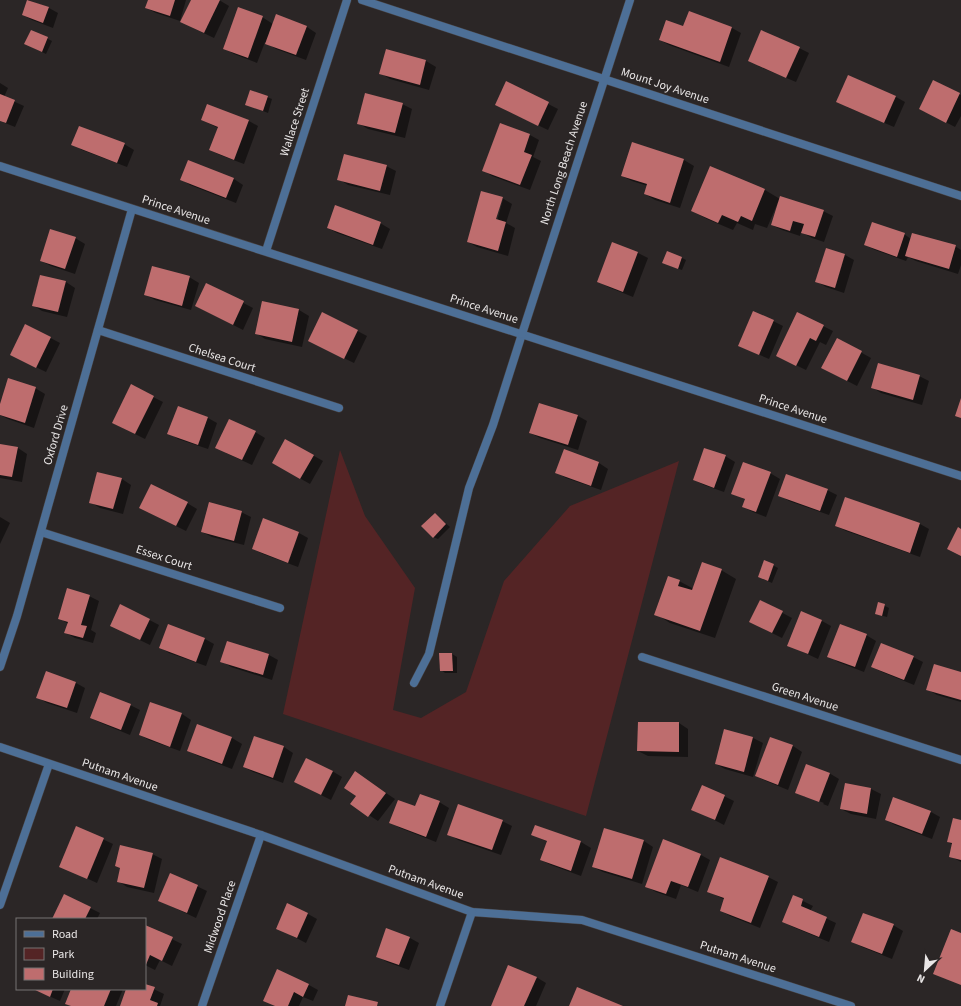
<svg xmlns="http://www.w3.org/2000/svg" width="961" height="1006" viewBox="0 0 961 1006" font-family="'Source Sans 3',sans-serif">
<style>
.green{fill:#542425}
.shadow{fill:#0007;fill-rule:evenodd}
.building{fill:#be6d6e}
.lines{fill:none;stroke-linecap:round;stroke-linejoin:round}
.service-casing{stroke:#464141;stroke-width:9}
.minor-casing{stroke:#464141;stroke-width:9}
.service{stroke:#4d6f96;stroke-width:8}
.minor{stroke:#4d6f96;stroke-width:8}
.labels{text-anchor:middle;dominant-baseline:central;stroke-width:3.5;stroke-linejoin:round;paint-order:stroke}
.street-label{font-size:12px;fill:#e9e6e6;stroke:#2b2626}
</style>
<rect width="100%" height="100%" fill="#2b2626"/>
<path class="green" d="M340,450L365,516L415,588L393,710L421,718L466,692L504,581L570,506L679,461L586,816L283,714Z"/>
<g class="shadow">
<path d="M28,0L49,8L58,13L53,28L32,20L23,15Z"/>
<path d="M149,0H186L180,21L156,13L146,8Z"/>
<path d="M192,0H219L229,6L214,38L191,27Z"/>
<path d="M276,16L307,27L316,33L306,60L276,49L265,42L257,63L234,54L225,49L262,17L273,24Z"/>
<path d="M684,28H732L741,33L729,67L669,45L660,40Z"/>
<path d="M32,31L52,41L46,54L30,46Z"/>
<path d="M799,48L809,53L796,82L758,66Z"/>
<path d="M387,50L426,61L436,67L429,90L390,79L380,73Z"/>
<path d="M934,81L961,95V116L955,127L920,109Z"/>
<path d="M0,83L8,88L4,97L24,106L15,127L0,121Z"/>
<path d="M507,83L558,109L548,130L506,110Z"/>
<path d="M251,91L272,99L268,113L246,104Z"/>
<path d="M896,97L905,102L894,127L847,107Z"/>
<path d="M402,104L412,109L405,138L368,129L358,123Z"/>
<path d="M208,105L249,121L258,126L244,164L220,155L210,150L218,128L202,120Z"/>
<path d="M500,124L530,135L539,140L533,157L541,161L530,190L492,176L483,170Z"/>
<path d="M633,143L684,160L694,166L680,208L655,200L645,194L648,186L632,181L622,176Z"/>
<path d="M73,144H124L134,150L127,167L82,150Z"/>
<path d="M188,161L234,179L243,185L236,203L190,185L181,179Z"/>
<path d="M386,166L396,171L390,195L348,185L339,179Z"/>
<path d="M710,167L765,190L780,199L823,211L833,216L824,242L812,238L801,232L800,236L782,230L772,225L779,203L778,202L767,228L755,224L753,230L737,223L733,230L707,219L692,211Z"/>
<path d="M481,193L502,198L512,204L506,223L515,228L508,256L477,247L468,242ZM501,199H503L496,225L494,224Z"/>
<path d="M380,223L390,229L382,249L337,233L328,228Z"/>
<path d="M904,234L911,239L955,246L961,250V265L958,274L916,261L908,257L906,261L875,250L865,245Z"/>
<path d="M75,238L85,244L75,274L51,266L41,261Z"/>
<path d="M613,243L638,253L648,258L633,297L608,287L598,281Z"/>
<path d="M826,249L845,255L854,260L844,293L826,287L816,281Z"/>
<path d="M682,258L686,260L682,270L668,265Z"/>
<path d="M40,276L66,282L75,288L67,317L42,311L33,305Z"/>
<path d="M189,277L199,283L191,310L155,300L146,295Z"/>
<path d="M207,284L253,308L243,330L196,306Z"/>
<path d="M263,302L299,310L309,316L302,347L265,339L256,333Z"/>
<path d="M323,313L367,336L354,363L319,346Z"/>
<path d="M773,321L783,326L769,359L739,346Z"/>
<path d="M26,325L60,343L46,372L21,360Z"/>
<path d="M823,326L833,331L826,345L820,342L806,370L777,356Z"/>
<path d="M837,339L871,358L857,386L832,373Z"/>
<path d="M919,376L929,381L922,405L881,393L872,387Z"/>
<path d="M35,388L45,394L34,428L8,419L0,415V407Z"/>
<path d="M153,397L163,402L145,439L113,423Z"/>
<path d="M178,407L208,418L217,423L208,449L178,439L169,433Z"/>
<path d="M578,416L587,421L578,450L540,438L530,433Z"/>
<path d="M255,432L265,438L252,465L226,453Z"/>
<path d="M286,440L323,461L310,484L273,463Z"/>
<path d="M0,445L18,448L27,454L22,482L0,478Z"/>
<path d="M564,451L599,463L608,469L601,490L566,478L556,472Z"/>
<path d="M725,456L735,462L724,492L704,485L694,480Z"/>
<path d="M98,473L122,479L131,485L123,514L100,508L90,502Z"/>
<path d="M770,473L780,479L766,517L753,512L743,507L746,500L732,493Z"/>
<path d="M827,490L837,495L829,515L789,501L779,495Z"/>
<path d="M846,498L920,524L929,529L920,557L846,531L836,526Z"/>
<path d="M187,503L197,509L186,531L150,513Z"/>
<path d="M241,512L251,517L244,545L212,537L202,532Z"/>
<path d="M435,514L450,527L438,539L433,537Z"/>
<path d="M0,517L10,523L0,544Z"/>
<path d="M264,520L299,533L308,538L298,567L263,554L253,549Z"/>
<path d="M765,561L778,568L772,583L759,577Z"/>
<path d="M721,570L736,579L715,638L670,623L656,614L679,581L694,589Z"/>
<path d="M89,596L99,601L91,630L96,633L93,643L75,638L66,633L68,624L60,618Z"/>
<path d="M760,601L792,618L782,638L760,627Z"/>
<path d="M879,603L889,608L887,617L876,614Z"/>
<path d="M121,605L159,625L150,645L121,631Z"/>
<path d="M822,621L831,626L818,659L788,645Z"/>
<path d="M866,635L876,641L864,672L838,662L829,656Z"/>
<path d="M205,639L214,644L206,666L169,653L160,647Z"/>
<path d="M452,654L457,657V673H445L441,670Z"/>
<path d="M269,655L278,660L272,680L231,667L222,661Z"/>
<path d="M913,657L923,662L914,685L882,672L872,667Z"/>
<path d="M961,673V702L937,695L927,689Z"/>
<path d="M76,683L85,688L77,713L47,703L37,697Z"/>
<path d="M151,703L182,714L191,720L180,751L149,740L140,735Z"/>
<path d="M130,705L140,710L130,735L101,723L91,718Z"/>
<path d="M679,723L688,729V757L648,756L638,751Z"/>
<path d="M198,725L232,738L242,744L232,769L198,756L189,751Z"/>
<path d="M725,730L753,738L763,743L753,777L725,769L716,764Z"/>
<path d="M255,737L284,747L293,753L283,783L253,772L244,767Z"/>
<path d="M770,738L793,746L802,752L788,790L766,781L756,776Z"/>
<path d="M332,771L342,777L331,800L305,787Z"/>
<path d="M356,773L395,799L378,821L352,804L357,796Z"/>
<path d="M829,773L839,779L828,806L823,804L824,803L805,796V797L796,792Z"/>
<path d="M846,784L871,789L881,794L876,819L851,814L841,809Z"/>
<path d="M703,786L734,801L724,825L693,809Z"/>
<path d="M439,802L449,808L436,842L400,828L390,822L415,808Z"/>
<path d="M931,812L940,817L932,839L895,825L886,820Z"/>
<path d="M502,821L512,826L501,855L458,840L449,834Z"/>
<path d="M961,821V862L950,856L953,845L948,842Z"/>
<path d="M536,826L581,842L591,848L581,876L551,865L541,860L548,842L533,835Z"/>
<path d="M77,827L113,844L97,883L60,866Z"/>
<path d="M644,841L653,847L642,884L603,872L593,867Z"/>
<path d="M152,854L162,859L154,893L127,887L118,881Z"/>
<path d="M701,855L710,860L698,892L681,885L676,899L656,892L647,887Z"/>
<path d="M171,874L207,891L196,918L160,901Z"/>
<path d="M768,877L778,882L760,928L730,916L721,911L725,900L708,891Z"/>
<path d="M793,896L813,906L810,911L836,923L829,942L793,927L783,922Z"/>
<path d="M90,908L100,913L97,919H53Z"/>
<path d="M308,914L317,919L306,943L277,928Z"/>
<path d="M893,925L903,931L892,959L862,947L853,942Z"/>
<path d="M145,926L182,944L172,966L160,960L155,970L145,965Z"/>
<path d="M410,938L419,943L409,970L387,962L377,956Z"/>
<path d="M536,977L546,983L536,1006H492Z"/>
<path d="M145,985L164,994L160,1006H121L127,989H145Z"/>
<path d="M309,985L318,990L313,1001L303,997L299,1006H275L264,1000Z"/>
<path d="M33,989H65L60,1001Z"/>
<path d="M73,989H123L116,1006H71Z"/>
</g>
<g class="building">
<path d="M27,0L49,7L43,23L22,15Z"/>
<path d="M148,0H175L170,16L145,8Z"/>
<path d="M191,0H220L204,33L180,22Z"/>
<path d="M238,7L263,16L248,58L223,49Z"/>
<path d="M689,11L732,27L720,62L659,40L666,20L683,26Z"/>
<path d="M276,14L307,26L296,55L265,44Z"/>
<path d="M31,30L48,37L42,52L24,44Z"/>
<path d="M761,30L800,47L786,78L748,61Z"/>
<path d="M386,49L426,60L420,85L379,74Z"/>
<path d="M848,75L896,96L884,123L836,102Z"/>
<path d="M933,80L960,93L946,123L919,109Z"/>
<path d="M506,81L549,102L538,126L495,105Z"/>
<path d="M250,90L268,96L263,111L245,105Z"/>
<path d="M365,93L403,103L395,133L357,124Z"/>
<path d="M0,94L15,100L6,123L0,121Z"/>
<path d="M207,104L249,120L234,160L209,150L218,127L201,120Z"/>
<path d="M500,123L530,134L524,152L532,155L520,185L482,171Z"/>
<path d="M79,126L125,143L117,163L71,145Z"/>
<path d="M632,142L684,159L670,203L644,194L647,184L621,176Z"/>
<path d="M344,154L387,165L380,191L337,180Z"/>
<path d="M188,160L234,178L226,198L180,180Z"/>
<path d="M710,166L765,189L752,221L741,216L738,222L722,215L718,223L691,211Z"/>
<path d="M481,191L503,197L496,219L506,222L498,251L467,242Z"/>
<path d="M780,196L824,210L815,237L801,233L804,224L793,221L790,231L771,225Z"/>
<path d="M335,205L381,222L373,245L327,228Z"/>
<path d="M872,222L905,233L897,257L864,245Z"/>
<path d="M50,229L76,237L65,269L40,261Z"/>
<path d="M912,233L956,245L949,269L905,256Z"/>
<path d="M612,242L638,252L623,292L597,282Z"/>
<path d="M826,248L845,254L835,288L815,282Z"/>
<path d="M667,251L682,257L678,269L662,263Z"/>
<path d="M152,266L190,276L182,306L144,295Z"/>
<path d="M40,275L66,281L58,312L32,306Z"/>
<path d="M206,283L244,301L233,325L195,306Z"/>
<path d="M262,301L299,309L292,342L255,334Z"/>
<path d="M753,311L774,320L759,355L738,346Z"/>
<path d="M322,312L358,330L344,359L308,341Z"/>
<path d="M797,312L824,325L816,341L810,338L796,366L776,356Z"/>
<path d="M25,324L51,337L36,368L10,355Z"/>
<path d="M837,338L862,351L847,381L821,368Z"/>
<path d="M878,363L920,375L913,400L871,388Z"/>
<path d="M8,378L36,387L25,423L0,415V404Z"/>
<path d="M131,384L154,396L135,434L112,423Z"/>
<path d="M961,398V418L955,416Z"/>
<path d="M539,403L578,415L568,445L529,433Z"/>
<path d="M178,406L208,417L198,445L167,434Z"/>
<path d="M229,419L256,431L242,460L215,448Z"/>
<path d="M285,439L314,455L300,479L272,463Z"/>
<path d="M0,444L18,447L12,477L0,475Z"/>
<path d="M704,448L726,455L714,488L693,480Z"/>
<path d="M564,449L599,462L591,486L555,473Z"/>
<path d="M743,462L771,472L756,512L742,507L745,499L731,494Z"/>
<path d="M97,472L122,478L113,509L89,503Z"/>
<path d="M786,474L828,489L820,511L778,496Z"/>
<path d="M151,484L188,502L176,526L139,508Z"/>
<path d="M845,497L920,523L910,553L835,526Z"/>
<path d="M209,502L242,511L234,541L201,532Z"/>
<path d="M435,513L446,524L433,538L421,526Z"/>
<path d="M263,518L299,532L288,563L252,549Z"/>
<path d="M958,527L961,529V556L947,549Z"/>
<path d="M764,560L774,564L768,581L758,577Z"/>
<path d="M702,562L722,569L700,631L654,615L668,576L680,580L678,586L692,590Z"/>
<path d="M67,588L90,595L81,625L87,626L83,638L64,633L68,622L58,619Z"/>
<path d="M760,600L783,611L772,633L749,622Z"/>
<path d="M878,602L885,604L882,616L875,614Z"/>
<path d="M120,604L150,619L140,640L110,626Z"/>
<path d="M801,611L822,620L808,654L787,646Z"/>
<path d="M168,624L205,638L196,662L159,648Z"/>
<path d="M840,624L867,634L855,667L827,657Z"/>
<path d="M227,641L269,654L263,675L220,662Z"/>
<path d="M881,643L914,656L904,680L871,667Z"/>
<path d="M439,653H452L453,671H440Z"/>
<path d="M934,664L961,672V700L926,690Z"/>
<path d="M46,671L76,682L67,708L36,698Z"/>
<path d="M100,692L131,704L121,730L90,718Z"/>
<path d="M150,702L182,713L170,747L139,735Z"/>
<path d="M638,722H679V752L637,751Z"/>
<path d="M197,724L232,737L222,764L187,751Z"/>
<path d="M724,729L753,737L744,772L715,764Z"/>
<path d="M254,736L284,746L273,778L243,767Z"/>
<path d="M770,737L793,745L778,785L755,776Z"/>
<path d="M306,758L333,771L321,795L294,782Z"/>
<path d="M806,764L830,773L819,802L795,793Z"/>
<path d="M355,771L386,793L368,817L350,804L356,796L344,788Z"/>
<path d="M845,783L871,788L867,814L840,809Z"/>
<path d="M702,785L725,795L715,820L691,810Z"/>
<path d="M420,794L440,801L426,837L389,823L398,800L415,806Z"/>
<path d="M893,797L931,811L922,834L885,820Z"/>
<path d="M458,804L503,820L492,850L447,835Z"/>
<path d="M953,818L961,820V860L949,857L952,843L947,842Z"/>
<path d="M535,825L581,841L571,871L540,860L547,841L531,835Z"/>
<path d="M76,826L104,838L87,879L59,867Z"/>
<path d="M604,828L644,840L632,879L592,867Z"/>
<path d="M663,839L701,854L688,887L671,881L666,894L645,887Z"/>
<path d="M120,845L153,853L144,888L117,882L120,868L115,866Z"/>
<path d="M720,857L769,876L751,923L720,911L724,898L707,892Z"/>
<path d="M170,873L198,885L187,913L158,901Z"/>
<path d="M64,894L91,907L85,919H52Z"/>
<path d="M793,895L803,899L801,906L827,917L819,937L782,922Z"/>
<path d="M287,903L308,913L297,938L276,929Z"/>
<path d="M863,913L894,924L882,954L851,942Z"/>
<path d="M145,925L173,937L162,961L150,955L145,967Z"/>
<path d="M386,928L410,937L399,965L376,957Z"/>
<path d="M951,929L961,933V985L933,974Z"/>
<path d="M508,965L537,977L524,1006H491Z"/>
<path d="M277,969L309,984L303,997L294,992L288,1006H275L263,1001Z"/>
<path d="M145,984L155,987L150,1000L158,1003L157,1006H120L126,989H145Z"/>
<path d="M577,987L623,1006H569Z"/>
<path d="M33,989H53L50,997Z"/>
<path d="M71,989H111L104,1006H71L65,1004Z"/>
<path d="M348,995L378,1002L377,1006H345Z"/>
</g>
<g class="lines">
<g class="service-casing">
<path id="service" d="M414,683L429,654L469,488L493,425L522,334"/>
</g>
<g class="minor-casing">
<g id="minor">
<path d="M362,0L961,196"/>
<path d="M0,166L961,476"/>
<path d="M266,251L347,0"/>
<path d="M98,330L339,408"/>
<path d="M522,334L630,0"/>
<path d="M41,532L280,608"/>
<path d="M642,657L961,760"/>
<path d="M0,667L17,616L132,209"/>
<path d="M0,747L261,835L472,912L582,920L851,1006"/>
<path d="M0,905L49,764"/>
<path d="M202,1006L261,835"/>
<path d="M440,1006L472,912"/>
</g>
</g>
<use href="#service" class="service"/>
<use href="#minor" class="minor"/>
</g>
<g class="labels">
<g class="street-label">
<text transform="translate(665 86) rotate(18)">Mount Joy Avenue</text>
<text transform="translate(295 122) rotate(-72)">Wallace Street</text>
<text transform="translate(564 163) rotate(-72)">North Long Beach Avenue</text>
<text transform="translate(176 210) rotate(18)">Prince Avenue</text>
<text transform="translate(484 309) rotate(18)">Prince Avenue</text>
<text transform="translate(222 358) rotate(18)">Chelsea Court</text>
<text transform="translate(793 409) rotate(18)">Prince Avenue</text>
<text transform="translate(56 435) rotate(-74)">Oxford Drive</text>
<text transform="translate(164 558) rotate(18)">Essex Court</text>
<text transform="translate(805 697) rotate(18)">Green Avenue</text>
<text transform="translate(120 775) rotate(19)">Putnam Avenue</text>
<text transform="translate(426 882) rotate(20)">Putnam Avenue</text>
<text transform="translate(220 917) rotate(-71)">Midwood Place</text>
<text transform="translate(738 957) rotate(18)">Putnam Avenue</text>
</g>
</g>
<rect x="16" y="918" width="130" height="72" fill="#2b2626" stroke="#777373"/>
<rect x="24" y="931" width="20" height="6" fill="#4d6f96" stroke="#777373"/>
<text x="52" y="938" font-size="12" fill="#e9e6e6">Road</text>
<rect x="24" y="948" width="20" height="12" fill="#542425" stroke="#777373"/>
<text x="52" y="958" font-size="12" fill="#e9e6e6">Park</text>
<rect x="24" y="968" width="20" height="12" fill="#be6d6e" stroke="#777373"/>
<text x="52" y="978" font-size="12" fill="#e9e6e6">Building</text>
<g transform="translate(925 970) rotate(206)" stroke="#2b2626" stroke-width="3" paint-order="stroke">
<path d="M0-3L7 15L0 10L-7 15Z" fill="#e9e6e6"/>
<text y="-6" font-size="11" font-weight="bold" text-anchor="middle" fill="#e9e6e6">N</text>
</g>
</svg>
